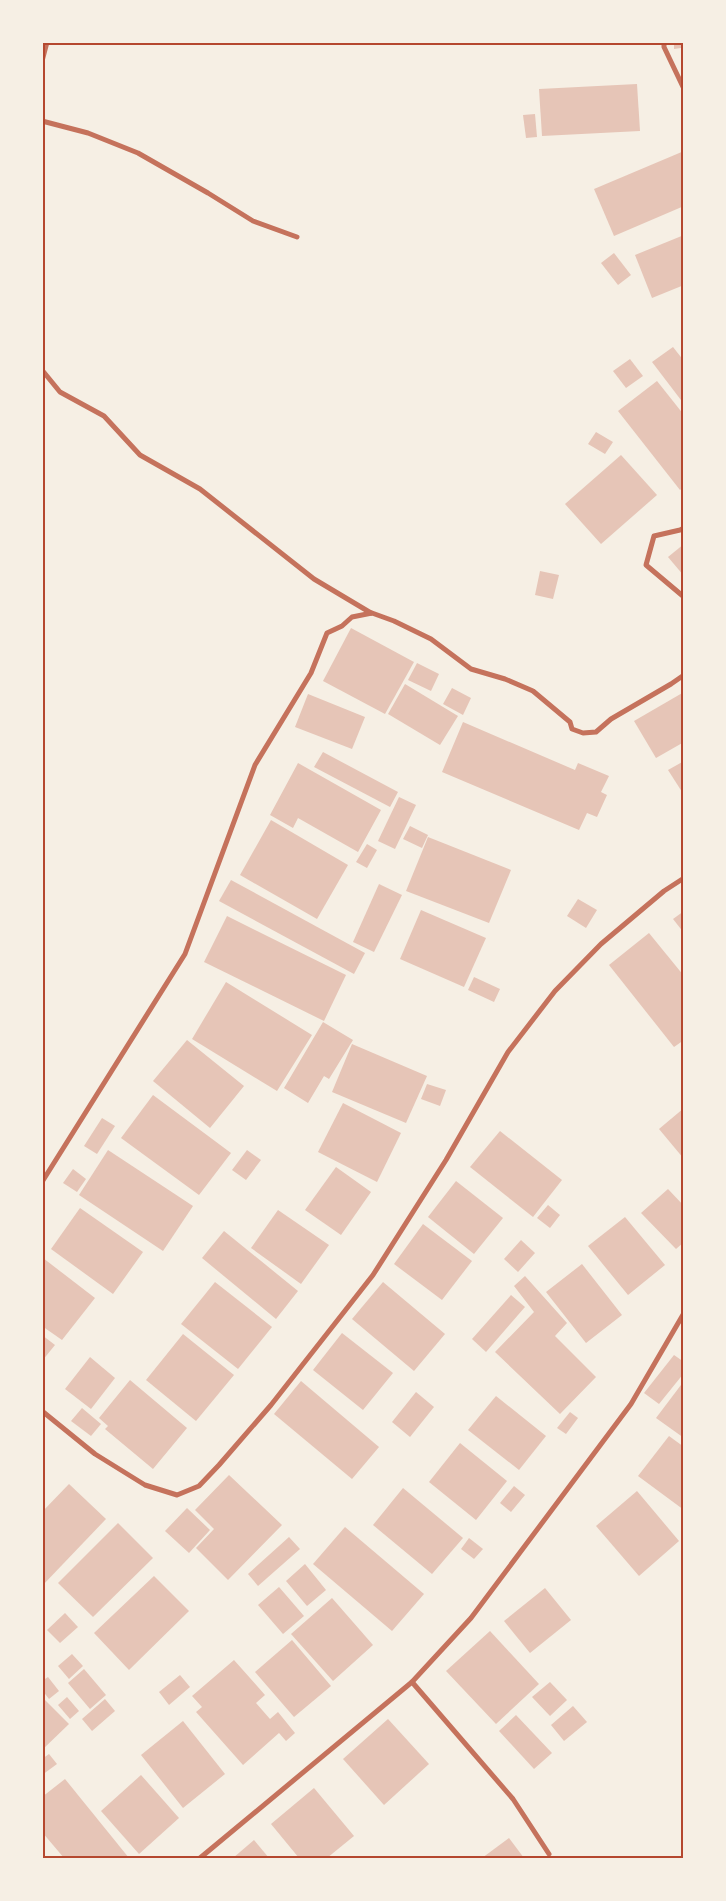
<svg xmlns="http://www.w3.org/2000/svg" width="726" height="1901" viewBox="0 0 726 1901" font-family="'Space Grotesk',sans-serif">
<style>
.building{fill:#e6c5b7}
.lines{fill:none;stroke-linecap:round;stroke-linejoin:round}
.minor{stroke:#c5725c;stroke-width:5}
.neatline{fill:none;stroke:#b5482f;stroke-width:2}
</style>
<rect width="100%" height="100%" fill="#f6efe4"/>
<g class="building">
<path d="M674,42H684V68H681V48L674,49Z"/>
<path d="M637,84L640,131L542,136L539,89Z"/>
<path d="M535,114L537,137L526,138L523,115Z"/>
<path d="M684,151V206L614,236L594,189Z"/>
<path d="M684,235V285L652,298L635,255Z"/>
<path d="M614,253L631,275L618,285L601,263Z"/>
<path d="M673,347L684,361V404L652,362Z"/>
<path d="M630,359L643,376L626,388L613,371Z"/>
<path d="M657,381L684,415V487L680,490L618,411Z"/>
<path d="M596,432L613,442L605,454L588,444Z"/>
<path d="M621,455L657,495L601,544L565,504Z"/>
<path d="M684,544V576L668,557Z"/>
<path d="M540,571L559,575L553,599L535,595Z"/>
<path d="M351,628L414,662L385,714L323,681Z"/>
<path d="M417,663L439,674L431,691L408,680Z"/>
<path d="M405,684L458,716L440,745L388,714Z"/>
<path d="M452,688L471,698L463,715L443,704Z"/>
<path d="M684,692V742L656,758L634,721Z"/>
<path d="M308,694L365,717L352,749L295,727Z"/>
<path d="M463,722L575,770L578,763L609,776L601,792L607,795L597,817L587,813L579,830L442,772Z"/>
<path d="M323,752L398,792L390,807L314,767Z"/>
<path d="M684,761V795L668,770Z"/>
<path d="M298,763L381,810L358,852L298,818L293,828L270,815Z"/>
<path d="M399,797L416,805L395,849L378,841Z"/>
<path d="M271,820L348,865L317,919L240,875Z"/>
<path d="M410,826L428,835L422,848L403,839Z"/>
<path d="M428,837L511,870L489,923L406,891Z"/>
<path d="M367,844L377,850L367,868L356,862Z"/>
<path d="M231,880L365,953L354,974L219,901Z"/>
<path d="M379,884L402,895L374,952L353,942Z"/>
<path d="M578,899L597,910L586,928L567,916Z"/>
<path d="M421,910L486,938L464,987L400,959Z"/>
<path d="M684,911V933L673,919Z"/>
<path d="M227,916L346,975L324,1021L204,962Z"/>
<path d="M649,933L684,976V1040L674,1047L609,965Z"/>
<path d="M474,977L500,989L494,1002L468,990Z"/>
<path d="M226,982L312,1035L277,1091L192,1039Z"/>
<path d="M323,1022L353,1040L329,1079L324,1076L308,1103L284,1088Z"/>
<path d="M187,1040L244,1086L210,1128L153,1081Z"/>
<path d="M352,1044L427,1076L406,1123L332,1092Z"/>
<path d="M427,1084L446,1090L440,1106L421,1099Z"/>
<path d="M153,1095L231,1153L199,1195L121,1138Z"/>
<path d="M343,1103L401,1133L377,1182L318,1152Z"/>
<path d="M684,1108V1159L659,1129Z"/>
<path d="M102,1118L115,1126L97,1154L84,1146Z"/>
<path d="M500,1131L562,1180L533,1217L470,1167Z"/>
<path d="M108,1150L193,1206L163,1251L79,1195Z"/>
<path d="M247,1150L261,1160L246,1180L232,1170Z"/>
<path d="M336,1167L371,1192L341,1235L305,1210Z"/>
<path d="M73,1169L86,1179L77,1192L63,1183Z"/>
<path d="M456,1181L503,1218L474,1254L428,1217Z"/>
<path d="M668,1189L684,1206V1242L676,1249L641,1213Z"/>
<path d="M548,1205L560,1215L550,1228L537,1218Z"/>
<path d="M80,1208L143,1252L113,1294L51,1249Z"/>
<path d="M278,1210L329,1245L301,1284L251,1248Z"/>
<path d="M625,1217L665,1265L628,1295L588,1246Z"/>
<path d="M423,1224L472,1261L442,1300L394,1264Z"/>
<path d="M224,1231L298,1291L276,1319L202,1258Z"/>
<path d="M521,1240L535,1253L518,1272L504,1259Z"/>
<path d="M43,1258L95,1298L62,1340L42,1326Z"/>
<path d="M582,1264L622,1315L586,1343L546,1292Z"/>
<path d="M525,1276L567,1323L555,1336L596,1377L560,1414L495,1352L534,1312L514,1286Z"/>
<path d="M215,1282L272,1327L238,1369L181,1324Z"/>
<path d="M383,1282L445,1334L414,1371L352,1319Z"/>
<path d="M511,1295L525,1307L486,1352L472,1339Z"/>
<path d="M342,1333L393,1373L363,1410L313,1370Z"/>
<path d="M183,1334L234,1375L196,1421L146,1380Z"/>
<path d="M42,1335L55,1345L42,1361Z"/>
<path d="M674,1355L684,1362V1373L659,1404L644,1393Z"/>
<path d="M90,1357L115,1378L91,1409L65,1389Z"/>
<path d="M130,1380L187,1428L153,1469L105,1429L108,1426L99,1418Z"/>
<path d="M301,1381L379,1447L352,1479L274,1414Z"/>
<path d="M684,1381V1438L656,1418Z"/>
<path d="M416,1392L434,1407L410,1437L392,1422Z"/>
<path d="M496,1396L546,1436L519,1470L468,1430Z"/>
<path d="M82,1408L101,1424L91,1436L71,1421Z"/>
<path d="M570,1412L578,1418L566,1434L557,1428Z"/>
<path d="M669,1436L684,1447V1510L638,1476Z"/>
<path d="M460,1443L507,1481L476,1520L429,1482Z"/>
<path d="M229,1475L282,1525L228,1580L196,1548L214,1529L195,1510Z"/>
<path d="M69,1484L106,1519L42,1586V1512Z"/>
<path d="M514,1486L525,1495L511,1512L500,1503Z"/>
<path d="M403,1488L463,1538L432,1574L373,1525Z"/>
<path d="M637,1491L679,1541L639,1576L596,1526Z"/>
<path d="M187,1508L210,1530L189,1553L165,1531Z"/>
<path d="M118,1523L153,1558L93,1617L58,1583Z"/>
<path d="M345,1527L424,1594L392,1631L313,1564Z"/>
<path d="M289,1537L300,1549L258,1586L248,1574Z"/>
<path d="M469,1538L483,1549L474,1559L461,1549Z"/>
<path d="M305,1564L326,1590L307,1606L286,1581Z"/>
<path d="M154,1576L189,1611L129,1670L94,1633Z"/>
<path d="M279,1587L304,1616L283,1634L258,1605Z"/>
<path d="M545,1588L571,1620L530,1653L504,1621Z"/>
<path d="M332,1598L373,1645L333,1681L291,1634Z"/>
<path d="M65,1613L78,1627L60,1643L47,1630Z"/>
<path d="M490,1631L539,1684L496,1724L446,1671Z"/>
<path d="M292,1640L331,1686L294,1717L255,1672Z"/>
<path d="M72,1654L83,1666L69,1679L58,1666Z"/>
<path d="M234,1660L265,1695L256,1703L270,1719L278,1712L295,1733L286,1741L279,1733L243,1765L196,1712L202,1707L192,1696Z"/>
<path d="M84,1669L106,1695L90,1709L68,1683Z"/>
<path d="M180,1675L190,1687L169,1705L159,1692Z"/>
<path d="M48,1677L59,1691L49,1699L42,1690V1681Z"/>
<path d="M550,1682L567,1700L550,1716L532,1697Z"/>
<path d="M42,1697L69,1724L42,1750Z"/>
<path d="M67,1697L79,1711L70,1719L58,1705Z"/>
<path d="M105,1699L115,1711L92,1731L82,1719Z"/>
<path d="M573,1706L587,1722L564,1741L551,1725Z"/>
<path d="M516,1715L552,1753L534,1769L499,1731Z"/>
<path d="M388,1719L429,1764L384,1805L343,1759Z"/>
<path d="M183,1721L225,1774L183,1808L141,1755Z"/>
<path d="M49,1754L57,1764L42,1775V1759Z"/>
<path d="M141,1775L179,1818L139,1854L101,1811Z"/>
<path d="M65,1779L129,1858H64L42,1832V1797Z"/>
<path d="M314,1788L354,1836L327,1858H299L271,1824Z"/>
<path d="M509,1838L524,1858H482Z"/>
<path d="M254,1840L269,1858H233Z"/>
</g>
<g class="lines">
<g class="minor">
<path d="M664,42V47L684,89"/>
<path d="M42,61L47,42"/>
<path d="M42,121L88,133L138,153L208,193L253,221L297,237"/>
<path d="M42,370L60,392L104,416L140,455L200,489L314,579L371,613"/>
<path d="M684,528L680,530L654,536L646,565L684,597"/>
<path d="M42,1182L185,954L255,765L311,673L327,633L342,626L352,617L372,613L394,621L431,639L471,669L505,679L533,691L570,722L572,729L583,733L596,732L611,719L671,684L684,675"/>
<path d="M42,1411L95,1454L145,1485L177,1495L199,1486L219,1465L271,1405L373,1275L446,1160L508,1052L555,991L601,944L664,891L684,878"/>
<path d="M412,1682L513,1799L549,1854"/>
<path d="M200,1858L412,1682L471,1618L631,1404L684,1313"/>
</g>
</g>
<rect width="726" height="1901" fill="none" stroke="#f6efe4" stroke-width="88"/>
<rect x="44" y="44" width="638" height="1813" class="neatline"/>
</svg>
